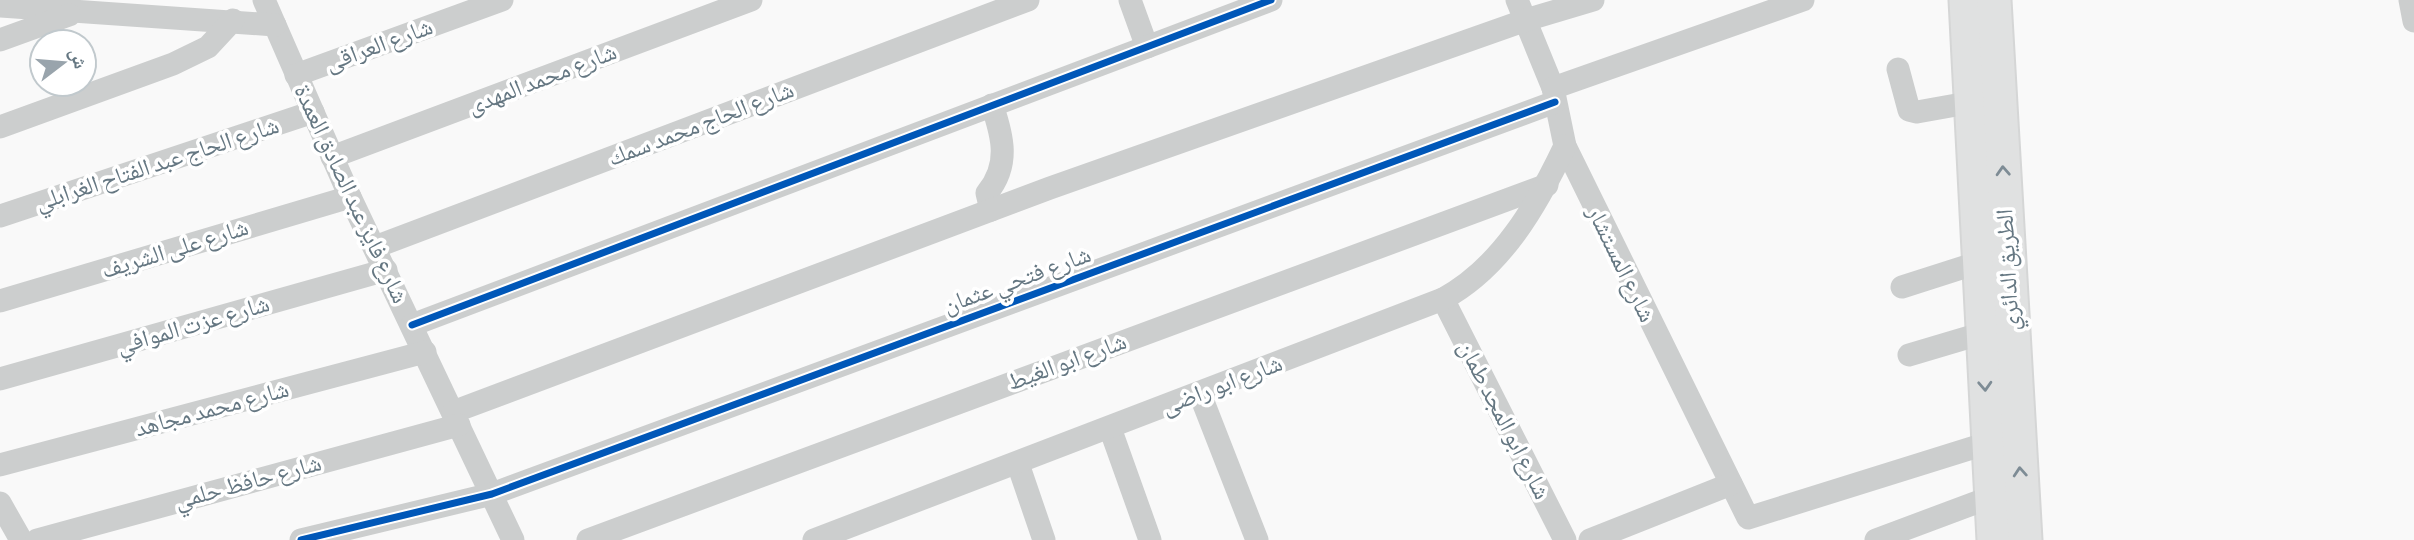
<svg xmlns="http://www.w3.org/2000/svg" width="2414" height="540" viewBox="0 0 2414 540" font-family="'Sofia Sans Condensed','Noto Naskh Arabic',sans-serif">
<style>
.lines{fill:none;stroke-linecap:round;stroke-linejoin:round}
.highway-casing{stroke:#d5d6d6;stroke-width:37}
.minor{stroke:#cccece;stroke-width:23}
.highway{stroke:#e0e1e1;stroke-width:33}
.cycleway-casing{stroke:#fff;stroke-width:11}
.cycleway{stroke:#0057b8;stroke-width:7}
.oneway{stroke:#7e8c95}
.labels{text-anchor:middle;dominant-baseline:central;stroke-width:7;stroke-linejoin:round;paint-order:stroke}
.street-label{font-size:24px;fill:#657782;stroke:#fff}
</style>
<rect width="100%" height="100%" fill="#f9f9f9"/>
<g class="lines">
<g class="highway-casing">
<g id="highway">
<path d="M1966,0L1994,540"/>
<path d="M1994,0L2025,540"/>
</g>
</g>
<g class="minor">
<path d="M264,0L350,197L513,540"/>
<path d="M1130,0L1147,47"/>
<path d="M1517,0L1553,88L1565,146L1748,518L1988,443"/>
<path d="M2410,0L2414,21"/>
<path d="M0,6L275,25"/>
<path d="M0,40L69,15"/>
<path d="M1898,69L1909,110L1917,112L1973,102"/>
<path d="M296,75L502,0"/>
<path d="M1553,88L1803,0"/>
<path d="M0,127L173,64L208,47L233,20"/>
<path d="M332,157L751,0"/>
<path d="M991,210L987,193C1010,165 1003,137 992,105"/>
<path d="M0,216L313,112"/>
<path d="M375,247L1028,0"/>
<path d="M1902,287L1980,262"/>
<path d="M1443,299L1565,540"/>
<path d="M0,301L350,197"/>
<path d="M412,325L1271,0"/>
<path d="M1909,355L1983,333"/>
<path d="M0,379L386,270"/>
<path d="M1200,394L1257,540"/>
<path d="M453,412L1050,188L1526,20L1593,0"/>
<path d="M1110,428L1150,540"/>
<path d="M1018,464L1044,540"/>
<path d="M0,465L425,352"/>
<path d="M0,503L21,540"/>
<path d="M37,540L459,425"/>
<path d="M301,540L492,494L1555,102"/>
<path d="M588,540L1547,185"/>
<path d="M814,540L1443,299C1502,267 1537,205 1565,146"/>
<path d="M1590,540L1731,484"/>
<path d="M1876,540L1991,497"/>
</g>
<use href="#highway" class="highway"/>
<g class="cycleway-casing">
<g id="cycleway">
<path d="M412,325L1271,0"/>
<path d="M301,540L492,494L1555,102"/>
</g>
</g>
<use href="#cycleway" class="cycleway"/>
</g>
<defs><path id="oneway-chevron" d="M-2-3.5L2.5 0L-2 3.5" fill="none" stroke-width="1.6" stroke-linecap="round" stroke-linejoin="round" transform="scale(1.75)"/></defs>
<g class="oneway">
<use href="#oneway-chevron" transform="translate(2003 171) rotate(-93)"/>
<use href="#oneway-chevron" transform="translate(1985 386) rotate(87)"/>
<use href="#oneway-chevron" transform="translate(2020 472) rotate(-94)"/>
</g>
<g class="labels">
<g class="street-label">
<text transform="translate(379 45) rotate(-20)">شارع العراقى</text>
<text transform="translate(542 79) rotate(-21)">شارع محمد المهدى</text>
<text transform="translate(701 124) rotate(-21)">شارع الحاج محمد سمك</text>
<text transform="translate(157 164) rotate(-18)">شارع الحاج عبد الفتاح الغرابلي</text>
<text transform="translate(351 194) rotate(65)">شارع فايز عبد الصادق العمدة</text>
<text transform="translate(175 249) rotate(-17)">شارع على الشريف</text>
<text transform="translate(1621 264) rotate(64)">شارع المستشار</text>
<text transform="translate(2008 270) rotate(-93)">الطريق الدائري</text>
<text transform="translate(1017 280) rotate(-20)">شارع فتحي عثمان</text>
<text transform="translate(193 325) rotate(-16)">شارع عزت الموافي</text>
<text transform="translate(1067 362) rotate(-20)">شارع ابو الغيط</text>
<text transform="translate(1222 385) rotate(-21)">شارع ابو راضى</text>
<text transform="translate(212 409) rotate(-15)">شارع محمد مجاهد</text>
<text transform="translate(1504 420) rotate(63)">شارع ابو المجد طمان</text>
<text transform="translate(248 482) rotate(-15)">شارع حافظ حلمي</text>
</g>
</g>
<g transform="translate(63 63) rotate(74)"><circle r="33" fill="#ffffff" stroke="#c1c9cd" stroke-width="2"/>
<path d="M0-5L12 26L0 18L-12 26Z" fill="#99a4ac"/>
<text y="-10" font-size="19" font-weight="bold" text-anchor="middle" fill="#657782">ش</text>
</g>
</svg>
